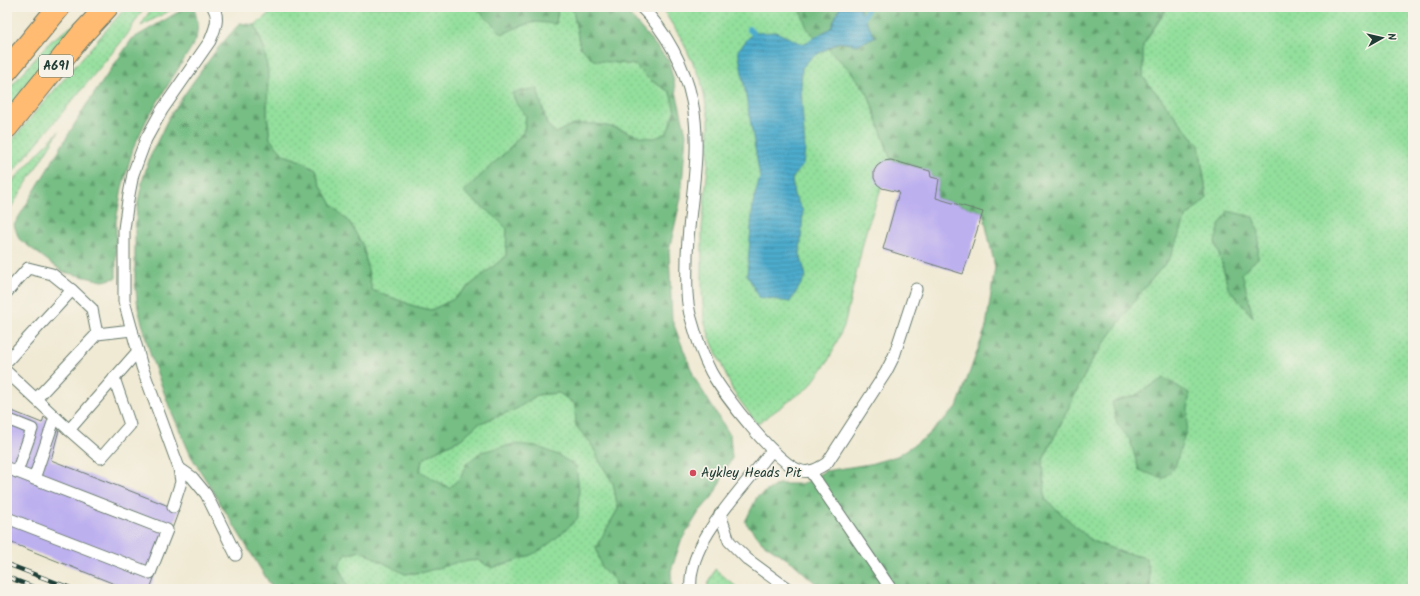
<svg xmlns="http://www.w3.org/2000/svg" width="1420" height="596" viewBox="0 0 1420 596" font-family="Kalam,sans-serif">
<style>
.grass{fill:url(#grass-dots);stroke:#598e68;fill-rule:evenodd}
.forest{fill:url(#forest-firs);stroke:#4a7e5c}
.water{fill:url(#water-rules);stroke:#367480}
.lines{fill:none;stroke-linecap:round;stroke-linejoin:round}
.stream{stroke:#4eabcc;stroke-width:5.5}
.building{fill:#bdb0ef}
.lane-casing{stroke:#687a6c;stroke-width:13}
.highway-casing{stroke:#687a6c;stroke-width:24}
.lane{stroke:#fff;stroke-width:11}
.highway{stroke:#ffbb71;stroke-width:22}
.rail-casing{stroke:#1f3d34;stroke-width:4.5}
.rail{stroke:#f7f3e8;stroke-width:3;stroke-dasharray:9;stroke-linecap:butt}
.poi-dot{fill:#d1495b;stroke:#f7f3e8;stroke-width:1.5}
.labels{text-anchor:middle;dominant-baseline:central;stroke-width:3.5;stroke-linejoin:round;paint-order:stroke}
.shield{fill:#f7f3e8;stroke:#60746a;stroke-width:1}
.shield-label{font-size:13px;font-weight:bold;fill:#1f3d34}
.poi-label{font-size:14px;fill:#1f3d34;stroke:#f7f3e8;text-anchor:start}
</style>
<defs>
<pattern id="grass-dots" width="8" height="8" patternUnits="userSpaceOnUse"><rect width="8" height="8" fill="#93df9c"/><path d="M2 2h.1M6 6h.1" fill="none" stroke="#7ec087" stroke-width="1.8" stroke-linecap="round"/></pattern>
<pattern id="forest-firs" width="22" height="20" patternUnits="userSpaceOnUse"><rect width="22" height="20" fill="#76be84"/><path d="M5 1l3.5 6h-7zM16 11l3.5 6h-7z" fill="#609c6d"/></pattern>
<pattern id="water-rules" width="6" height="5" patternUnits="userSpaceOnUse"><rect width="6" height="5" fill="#4eabcc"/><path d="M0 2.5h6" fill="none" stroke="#408ca6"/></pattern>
</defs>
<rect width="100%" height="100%" fill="#f7f3e8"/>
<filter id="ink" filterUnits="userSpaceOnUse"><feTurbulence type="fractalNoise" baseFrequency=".025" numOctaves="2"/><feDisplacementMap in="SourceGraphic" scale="8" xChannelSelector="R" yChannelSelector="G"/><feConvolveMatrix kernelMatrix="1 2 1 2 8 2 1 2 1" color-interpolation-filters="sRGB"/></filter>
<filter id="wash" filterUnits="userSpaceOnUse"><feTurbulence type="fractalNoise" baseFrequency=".012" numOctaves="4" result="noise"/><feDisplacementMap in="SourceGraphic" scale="16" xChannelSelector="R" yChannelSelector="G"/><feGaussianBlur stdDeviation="0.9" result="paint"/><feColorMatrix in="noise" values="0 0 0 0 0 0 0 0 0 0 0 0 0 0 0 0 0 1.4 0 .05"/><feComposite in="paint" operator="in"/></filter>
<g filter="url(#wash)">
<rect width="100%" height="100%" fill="#f0ead4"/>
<g class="grass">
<path d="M126,7H144L127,35L7,179V147L34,114Z"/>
<path d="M152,7H176L141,26Z"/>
<path d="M277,7H477V9L502,34L516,28L534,22L556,23L558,7H569L573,10L580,47L609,62L635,65L650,80L670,92L675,112L667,133L655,138L642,137L617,128L596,124H577L567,127L556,133L547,125L543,108L517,105L526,115L524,131L509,149L463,192L493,215L507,229L506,256L452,300L431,310L414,306L372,290L363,246L350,223L332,205L320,183L315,169L301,161L284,155L270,139L267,114L264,48L255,25Z"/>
<path d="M660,7H800V10L831,28L839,9L842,7H859L875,37L828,49L850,70L868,94L891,160L866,231L844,326L828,361L809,387L757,424L733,391L710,338L704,320L702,290V228L708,166L709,120L701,80L681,38L663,10Z"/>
<path d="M1168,7H1355L1357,10L1362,7H1397L1413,14V589H1151L1147,558L1124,553L1092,541L1045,499L1043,460L1091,362L1141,292L1170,258L1186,217L1207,198L1199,145L1143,77V45ZM1215,242L1258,258L1241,273L1252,316L1228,288L1222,263ZM1164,378L1139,470L1130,440L1112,402L1134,396Z"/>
<path d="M79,21H82L7,111V91L51,41Z"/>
<path d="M59,131L7,214V187Z"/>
<path d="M559,393L575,404L576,426L591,443L600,462L613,483L618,509L608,526L601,567L614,579L616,589H349L338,566L344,555L361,551L405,574L424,572L457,562L478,560L466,464L461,477L449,488L420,472L422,460L434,452L461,439L478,424L518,408L537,395Z"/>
<path d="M715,569L739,589H706Z"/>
</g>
<g class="forest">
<path d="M187,7H194L198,24L196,40L147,119L133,149L122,188L116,221V278L103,281L63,272L19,239L14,225L85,107L132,39Z"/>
<path d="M477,7H558L556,24L534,22L516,28L502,34L477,9Z"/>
<path d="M569,7H623L669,61L686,134L681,198L669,251L672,320L695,379L730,435L732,458L713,496L699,512L681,541L671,571L672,589H616L614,579L601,567L596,547L618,509L613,483L600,462L591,443L576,426L575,404L559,393L537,395L518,408L478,424L461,439L434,452L422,460L420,471L449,488L461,477L466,464L481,452L514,444L536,446L558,455L576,466L579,489L578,518C567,529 555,540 542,549C529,558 507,563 492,568L478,560L458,562L424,572L405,574L361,551L344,555L338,565L349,589H273L191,456L169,406L151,357L138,308L135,282V229L138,202L143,179L151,154L169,117L193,82L218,48L240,23L255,25L264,48L268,72L267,114L270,139L284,155L301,161L315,169L320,183L332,205L350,223L363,246L372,290L414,306L431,310L452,300L506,256L507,229L493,215L463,192L509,149L524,131L526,115L517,105L512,93L537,88L547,125L556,133L567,127L577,124H596L617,128L642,137L655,138L667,133L675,112L670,92L650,80L635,65L593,60L580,47L573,10Z"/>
<path d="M800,7H842L839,9L831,28L815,37L807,28L800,10Z"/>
<path d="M859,7H1167L1143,45V77L1199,145L1207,198L1186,217L1170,258L1141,292L1091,362L1043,460L1045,499L1092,541L1124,553L1147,558L1151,589H822L793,563L763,543L745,522L757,497L778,484H803L825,471L870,464L897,456L926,437L957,407L986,327L995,267L983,212L936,198L939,179L931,177L930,171L891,160L868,94L850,70L828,49L839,42L857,45L875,37Z"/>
<path d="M1228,211L1253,217L1259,232L1258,258L1242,273L1253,317L1228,288L1222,263L1215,242L1220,224Z"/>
<path d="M1164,378L1189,393L1187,427L1175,467L1163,479L1139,470L1130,440L1117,424L1112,402L1134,396Z"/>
</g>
<path class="water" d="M842,7H859L875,37L857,45L839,42L811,58L802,68L801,88L805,150L803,165L792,179L794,195L803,211L800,254L806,276L790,302L759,297L747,275L753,203L760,177L738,50L753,33L776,32L803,44L831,28L839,9Z"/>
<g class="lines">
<g class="stream">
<path d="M864,17L868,7"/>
<path d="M749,29L753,33"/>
</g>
</g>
<g id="blocks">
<g class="building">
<path d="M891,160L930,171L931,177L939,179L936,198L983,212L963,274L883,249L899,192L882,188L877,184L874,178V171L877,166L884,161Z"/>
<path d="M7,409L42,423L44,417L59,430L51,460L179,510L150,589H127L7,541Z"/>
</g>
</g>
</g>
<g filter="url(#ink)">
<use href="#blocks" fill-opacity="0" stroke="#687a6c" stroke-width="1"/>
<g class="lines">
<g class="lane-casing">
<g id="lane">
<path d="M641,7C666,31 685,67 692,101C703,152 689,204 687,255C687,275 685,298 691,318C696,336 702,355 711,372C723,394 778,466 802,471C811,473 819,468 827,463L886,372L894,356L916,289"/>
<path d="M72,290L92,309L97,334"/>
<path d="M7,292L28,268L52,274L72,290L7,361"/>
<path d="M7,372L69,430L138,351"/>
<path d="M36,399L97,334L132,330"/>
<path d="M7,419L32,429L17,472"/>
<path d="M69,430L101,458L130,425L114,378"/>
<path d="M7,468L167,530L150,573L7,518"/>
<path d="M179,468L192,477L206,494L236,555"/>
<path d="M810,471L891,589"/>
<path d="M34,479L55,417"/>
<path d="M173,507L181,482L179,468L142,367L124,301V229L128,200L133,174L146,139L162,110L210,41C215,29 220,18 213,7"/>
<path d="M720,514L729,541L747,559L788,589"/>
<path d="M691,589C686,542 746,486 772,450"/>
</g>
</g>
<g class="highway-casing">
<g id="highway">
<path d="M7,70L59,7"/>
<path d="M7,127L82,34L107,7"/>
</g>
</g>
<use href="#lane" class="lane"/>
<use href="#highway" class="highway"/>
<g class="rail-casing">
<g id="rail">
<path d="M7,564L73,589"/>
<path d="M7,577L39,589"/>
<path d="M7,588L9,589"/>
</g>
</g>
<use href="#rail" class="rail"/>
</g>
</g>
<circle class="poi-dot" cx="693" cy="473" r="4"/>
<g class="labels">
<rect class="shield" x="39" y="55" width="34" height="22" rx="3"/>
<g class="shield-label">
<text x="56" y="66">A691</text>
</g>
<g class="poi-label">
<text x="701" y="473">Aykley Heads Pit</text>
</g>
</g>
<rect width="1420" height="596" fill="none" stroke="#f7f3e8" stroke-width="24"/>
<g transform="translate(1382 38) rotate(82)" stroke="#f7f3e8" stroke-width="3" paint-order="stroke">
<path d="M0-3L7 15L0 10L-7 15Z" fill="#1f3d34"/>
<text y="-6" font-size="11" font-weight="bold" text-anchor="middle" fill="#1f3d34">N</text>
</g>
</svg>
